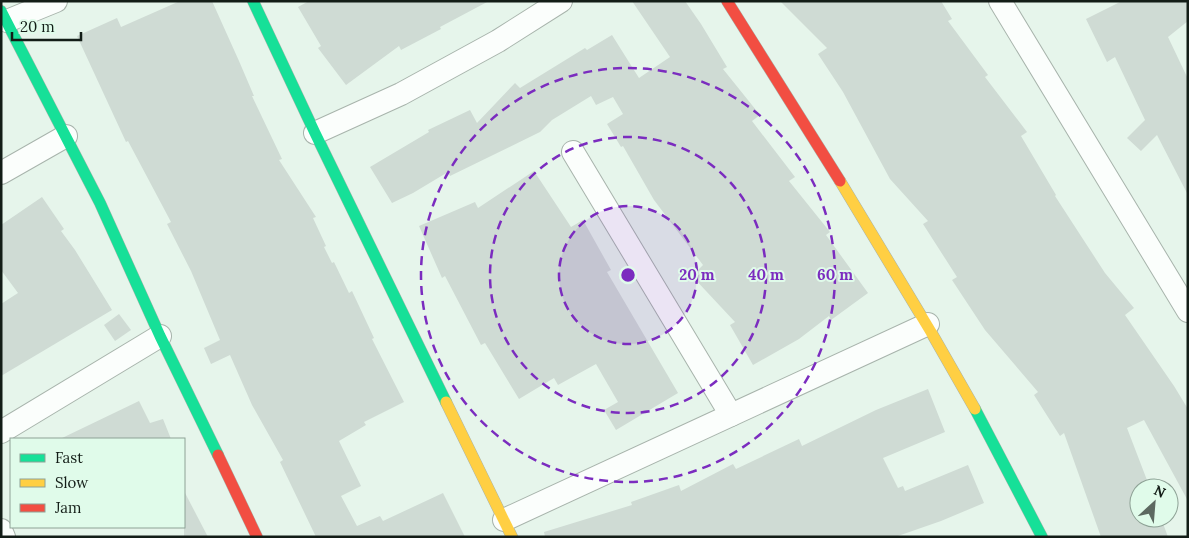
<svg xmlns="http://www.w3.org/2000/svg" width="1189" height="538" viewBox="0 0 1189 538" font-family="Lora,serif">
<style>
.building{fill:#cfdbd4}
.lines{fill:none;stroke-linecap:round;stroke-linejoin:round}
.street-casing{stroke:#a8b4ac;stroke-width:24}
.fast-casing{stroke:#a8b4ac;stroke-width:12}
.slow-casing{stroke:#a8b4ac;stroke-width:12}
.jam-casing{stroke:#a8b4ac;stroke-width:12}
.street{stroke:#fbfefc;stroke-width:22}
.fast{stroke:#16e098;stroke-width:11}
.slow{stroke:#ffcf43;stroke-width:11}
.jam{stroke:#f24e42;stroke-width:11}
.ring{fill:none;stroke:#7b2cbf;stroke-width:2.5;stroke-dasharray:9 6}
.centre{fill:#7b2cbf;stroke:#e0fbea;stroke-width:2.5}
.ring-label{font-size:15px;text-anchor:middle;font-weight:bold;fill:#7b2cbf;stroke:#e0fbea;stroke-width:4;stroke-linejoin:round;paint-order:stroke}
</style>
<rect width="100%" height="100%" fill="#e6f5eb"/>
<g class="building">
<path d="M180,1H212L239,61L254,96H252L282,159L279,160L316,217L313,218L326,246L324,247L332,263L334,262L349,293L352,291L374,338L372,339L404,402L364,422L366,425L339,441L361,486L341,496L357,526L380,516L383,521L443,493L465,537H316L280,462L283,460L252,405L230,355L211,364L204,348L220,340L191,271L167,224L171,222L128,141L126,142L77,36L117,18L121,27Z"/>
<path d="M309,1H489L440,27L441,29L401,50L399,46L346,85L318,48L321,46L298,7Z"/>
<path d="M632,1H685L701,24L727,67L723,69L760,115L752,121L795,177L789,181L830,232L826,235L868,293L831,320L829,316L799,339L753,365L730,325L735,322L692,276L703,265L654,200L623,146L621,147L607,124L623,114L613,97L596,105L591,96L552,120L540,132L450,176L448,172L413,193L392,203L370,167L429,132L428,130L470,110L477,123L515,83L520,88L585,48L587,50L612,35L639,78L670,57Z"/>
<path d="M780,1H941L952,19L948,21L988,75L985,77L1027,132L1021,136L1056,195L1055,196L1105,273L1134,308L1125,315L1174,386L1188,409V501L1144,420L1127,428L1150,488H1139V518H1161L1168,537H1101L1064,433L1060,436L1034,395L1038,392L985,330L952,280L957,277L923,224L928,221L890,179L843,92L818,54L827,48Z"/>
<path d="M1122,1H1188V21L1168,37L1188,79V195L1157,135L1141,151L1127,138L1145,120L1115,57L1107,62L1086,19Z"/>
<path d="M534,171L571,227L583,220L611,270L607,272L678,393L616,430L604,410L618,402L596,364L558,385L554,378L519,399L485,343L481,345L445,276L442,278L419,226L475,202L478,208Z"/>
<path d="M42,197L64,229L61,231L75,250L112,310L1,376V304L18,293L1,270V225Z"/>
<path d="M119,314L131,330L115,341L104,325Z"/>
<path d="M928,389L945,432L883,458L898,488L903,486L905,491L968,465L984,503L941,521L895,537H545L544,532L632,505L631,502L679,485L681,491L733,464L736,469L799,439L802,446L876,410Z"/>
<path d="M139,401L150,423L163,419L171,439H60Z"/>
<path d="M184,491L208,537H184Z"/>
</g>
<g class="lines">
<g class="street-casing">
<g id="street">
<path d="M1000,1L1188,311"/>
<path d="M7,21L56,1"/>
<path d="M315,133L401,94L498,41L561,1"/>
<path d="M573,152L731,415"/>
<path d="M1,173L66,136"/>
<path d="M1,432L160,336"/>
<path d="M504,520L928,324"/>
<path d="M1,530L4,537"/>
</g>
</g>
<g class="fast-casing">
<g id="fast">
<path d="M253,1L315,133L446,402"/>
<path d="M1,11L100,203L160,336L218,455"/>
<path d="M975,409L1042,537"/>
</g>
</g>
<g class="slow-casing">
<g id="slow">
<path d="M840,181L931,332L975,409"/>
<path d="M446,402L512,537"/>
</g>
</g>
<g class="jam-casing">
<g id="jam">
<path d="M727,1L840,181"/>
<path d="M218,455L257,537"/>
</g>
</g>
<use href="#street" class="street"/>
<use href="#fast" class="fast"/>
<use href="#slow" class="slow"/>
<use href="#jam" class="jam"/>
</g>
<circle cx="628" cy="275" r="69" fill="#7b2cbf" fill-opacity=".12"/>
<g class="ring">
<circle cx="628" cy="275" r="69"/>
<circle cx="628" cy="275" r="138"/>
<circle cx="628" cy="275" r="207"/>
</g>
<circle cx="628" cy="275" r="8" class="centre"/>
<g class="ring-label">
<text x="697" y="280">20 m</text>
<text x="766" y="280">40 m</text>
<text x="835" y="280">60 m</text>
</g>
<rect width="1189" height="538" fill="none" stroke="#131d17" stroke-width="5"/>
<rect x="10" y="438" width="175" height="90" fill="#e0fbea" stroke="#8ea296"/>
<rect x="20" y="454" width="25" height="8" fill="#16e098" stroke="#8ea296"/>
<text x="55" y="463" font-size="15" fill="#131d17">Fast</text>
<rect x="20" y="479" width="25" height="8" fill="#ffcf43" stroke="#8ea296"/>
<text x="55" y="488" font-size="15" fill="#131d17">Slow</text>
<rect x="20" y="504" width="25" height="8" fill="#f24e42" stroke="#8ea296"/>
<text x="55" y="513" font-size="15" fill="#131d17">Jam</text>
<g transform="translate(1154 503) rotate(26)"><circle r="24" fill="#e0fbea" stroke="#8ea296"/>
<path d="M0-4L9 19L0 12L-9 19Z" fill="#5d6961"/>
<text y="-8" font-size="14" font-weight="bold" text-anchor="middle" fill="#131d17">N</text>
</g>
<path d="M12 32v8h69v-8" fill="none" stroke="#131d17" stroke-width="2.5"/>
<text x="20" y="32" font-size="15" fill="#131d17" stroke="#e0fbea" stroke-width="4" paint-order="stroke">20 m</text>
</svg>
